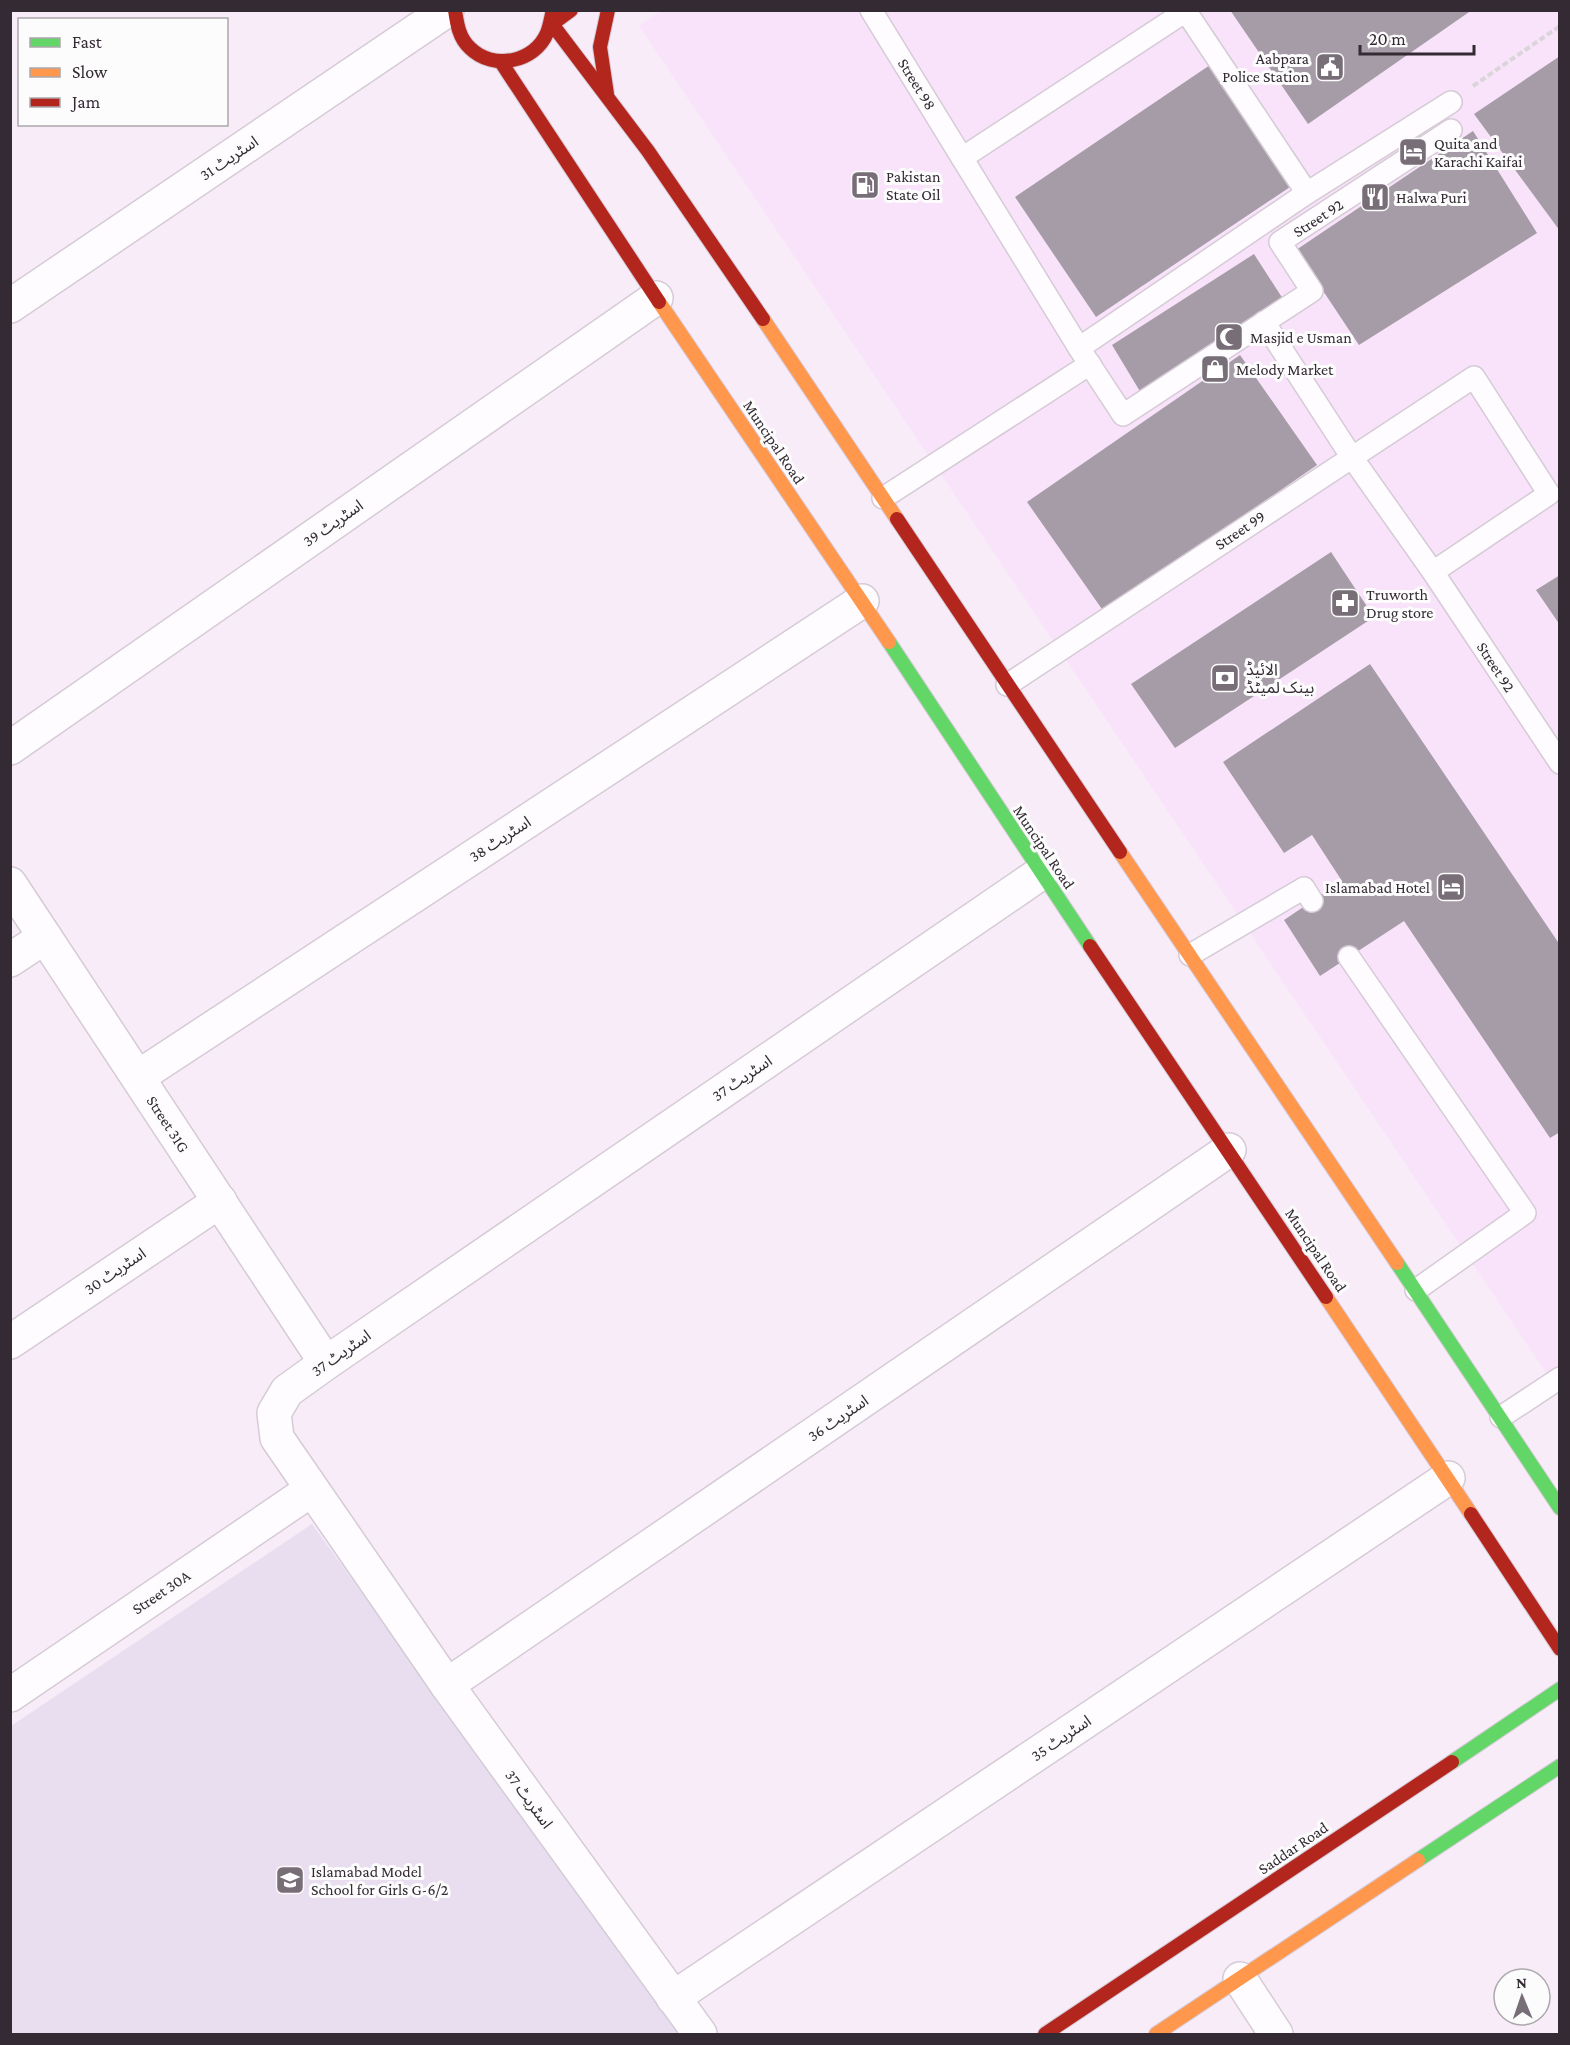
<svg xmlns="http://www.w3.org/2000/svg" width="1570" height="2045" viewBox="0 0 1570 2045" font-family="'Crimson Pro','Noto Sans Arabic',serif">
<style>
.built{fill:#f9e3fa}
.education{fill:#e9deef}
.building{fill:#a69ca7}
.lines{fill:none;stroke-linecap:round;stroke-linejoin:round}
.lane-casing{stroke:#d5cbd6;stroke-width:24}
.street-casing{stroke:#d5cbd6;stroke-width:36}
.fast-casing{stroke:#d5cbd6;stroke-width:16}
.slow-casing{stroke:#d5cbd6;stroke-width:16}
.jam-casing{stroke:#d5cbd6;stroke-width:16}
.path{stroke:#d9d5d9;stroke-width:4;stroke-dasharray:6 3;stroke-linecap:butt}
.lane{stroke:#fefcfe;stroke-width:21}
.street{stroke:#fefcfe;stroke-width:33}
.fast{stroke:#63d668;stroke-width:14}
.slow{stroke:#ff974d;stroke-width:14}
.jam{stroke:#b3261e;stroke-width:14}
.labels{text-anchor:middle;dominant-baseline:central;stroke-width:6;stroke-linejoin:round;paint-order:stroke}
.poi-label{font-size:16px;fill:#332a33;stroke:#fcfcfc;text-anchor:start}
.street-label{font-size:16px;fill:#332a33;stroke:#fcfcfc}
</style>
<rect width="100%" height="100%" fill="#f9ecf9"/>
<path class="built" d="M662,10L1559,11V1392L639,26Z"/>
<path class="education" d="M312,1524L681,2034H11V1726Z"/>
<g class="building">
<path d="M1230,10H1472L1308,124Z"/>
<path d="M1560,56V231L1474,114Z"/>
<path d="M1210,65L1296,183L1096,317L1015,197Z"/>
<path d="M1473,131L1537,233L1359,345L1296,250Z"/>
<path d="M1254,254L1283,299L1141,393L1112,345Z"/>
<path d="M1240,355L1317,465L1104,612L1027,502Z"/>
<path d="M1331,552L1374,617L1175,748L1131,684Z"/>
<path d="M1560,575V625L1536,590Z"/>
<path d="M1370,664L1560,945V1132L1550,1138L1404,921L1320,976L1284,920L1342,881L1312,835L1284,853L1223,762Z"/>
</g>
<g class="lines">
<g class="lane-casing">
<g id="lane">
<path d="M871,10L1079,348L1123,415L1312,291L1280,242L1451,130"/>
<path d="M1185,10L1307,193"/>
<path d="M962,158L1186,11"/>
<path d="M1264,322L1351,456L1433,572L1560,763"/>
<path d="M1079,348L1307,193L1451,102"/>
<path d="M883,498L1090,364"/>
<path d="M1007,685L1474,377L1549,494L1433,572"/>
<path d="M1190,955L1304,888L1312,901"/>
<path d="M1349,957L1525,1213L1416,1290"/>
<path d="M1501,1417L1560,1378"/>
</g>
</g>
<g class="street-casing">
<g id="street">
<path d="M10,306L447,10"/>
<path d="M10,748L656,298"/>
<path d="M10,884L326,1363"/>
<path d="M10,960L45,937"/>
<path d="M138,1077L862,601"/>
<path d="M10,1342L220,1201"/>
<path d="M447,1685L1229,1150"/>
<path d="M10,1695L311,1490"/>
<path d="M1240,1979L1276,2034"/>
<path d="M673,1998L1448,1478"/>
<path d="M700,2034L447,1685L277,1438L274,1413L287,1391L326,1363L1041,873"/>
</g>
</g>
<g class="fast-casing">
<g id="fast">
<path d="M889,642L1090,946"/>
<path d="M1397,1263L1560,1508"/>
<path d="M1452,1762L1560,1689"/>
<path d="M1418,1860L1560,1766"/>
</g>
</g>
<g class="slow-casing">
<g id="slow">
<path d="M659,302L889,642"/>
<path d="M763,319L897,519"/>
<path d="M1120,852L1397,1263"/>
<path d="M1326,1297L1471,1514"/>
<path d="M1156,2034L1418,1860"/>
</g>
</g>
<g class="jam-casing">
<g id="jam">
<path d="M455,10C457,24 459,38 470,48C493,71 535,62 547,33C550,26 551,17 553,10"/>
<path d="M571,10L552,24L648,151L763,319"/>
<path d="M501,62L659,302"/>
<path d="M607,94L600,47L608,10"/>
<path d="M897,519L1120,852"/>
<path d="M1090,946L1326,1297"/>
<path d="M1471,1514L1560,1649"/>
<path d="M1045,2034L1452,1762"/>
</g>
</g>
<path class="path" d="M1473,86L1560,26"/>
<use href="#lane" class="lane"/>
<use href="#street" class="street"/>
<use href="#fast" class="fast"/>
<use href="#slow" class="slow"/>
<use href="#jam" class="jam"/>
</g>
<defs>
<g id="civic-square" transform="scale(1.5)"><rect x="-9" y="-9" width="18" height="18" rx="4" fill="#786e78" stroke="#fcfcfc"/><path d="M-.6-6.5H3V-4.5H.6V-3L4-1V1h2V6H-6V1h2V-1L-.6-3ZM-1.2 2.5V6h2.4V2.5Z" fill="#fff"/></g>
<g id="hotel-square" transform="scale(1.5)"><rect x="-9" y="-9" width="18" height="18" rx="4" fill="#786e78" stroke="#fcfcfc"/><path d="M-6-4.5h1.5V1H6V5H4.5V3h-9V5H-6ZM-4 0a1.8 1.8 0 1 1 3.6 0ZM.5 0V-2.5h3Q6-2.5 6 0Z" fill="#fff"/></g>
<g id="fuel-square" transform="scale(1.5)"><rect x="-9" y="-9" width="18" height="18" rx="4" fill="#786e78" stroke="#fcfcfc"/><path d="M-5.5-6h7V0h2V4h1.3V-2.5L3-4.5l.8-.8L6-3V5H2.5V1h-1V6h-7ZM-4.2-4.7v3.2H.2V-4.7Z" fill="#fff"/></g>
<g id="restaurant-square" transform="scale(1.5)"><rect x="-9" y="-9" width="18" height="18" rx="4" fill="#786e78" stroke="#fcfcfc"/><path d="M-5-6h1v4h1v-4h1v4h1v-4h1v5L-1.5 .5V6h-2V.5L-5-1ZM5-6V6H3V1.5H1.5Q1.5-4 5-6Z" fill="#fff"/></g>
<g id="mosque-square" transform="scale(1.5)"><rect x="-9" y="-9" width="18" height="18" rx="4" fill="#786e78" stroke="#fcfcfc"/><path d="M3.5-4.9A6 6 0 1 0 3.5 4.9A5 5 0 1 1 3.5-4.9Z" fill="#fff"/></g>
<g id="shop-square" transform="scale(1.5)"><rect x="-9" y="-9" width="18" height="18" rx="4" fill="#786e78" stroke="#fcfcfc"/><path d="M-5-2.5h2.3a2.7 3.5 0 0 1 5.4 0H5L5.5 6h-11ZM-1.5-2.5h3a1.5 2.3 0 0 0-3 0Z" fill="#fff"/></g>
<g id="pharmacy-square" transform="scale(1.5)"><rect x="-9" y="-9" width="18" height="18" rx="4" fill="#786e78" stroke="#fcfcfc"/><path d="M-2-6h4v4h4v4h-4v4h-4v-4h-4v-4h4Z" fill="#fff"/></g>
<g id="bank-square" transform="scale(1.5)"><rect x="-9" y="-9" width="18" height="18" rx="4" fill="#786e78" stroke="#fcfcfc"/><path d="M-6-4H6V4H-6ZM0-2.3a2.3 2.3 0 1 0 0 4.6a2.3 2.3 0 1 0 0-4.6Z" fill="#fff"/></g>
<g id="school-square" transform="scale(1.5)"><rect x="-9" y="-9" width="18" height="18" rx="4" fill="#786e78" stroke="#fcfcfc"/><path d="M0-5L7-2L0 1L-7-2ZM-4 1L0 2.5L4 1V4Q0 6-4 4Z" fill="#fff"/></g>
</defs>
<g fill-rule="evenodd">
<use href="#civic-square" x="1330" y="67"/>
<use href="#hotel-square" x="1413" y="152"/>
<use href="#fuel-square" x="865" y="185"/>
<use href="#restaurant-square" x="1375" y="197"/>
<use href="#mosque-square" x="1229" y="337"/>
<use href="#shop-square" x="1215" y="369"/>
<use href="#pharmacy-square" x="1345" y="603"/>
<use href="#bank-square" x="1225" y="678"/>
<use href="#hotel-square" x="1451" y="887"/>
<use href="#school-square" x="290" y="1880"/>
</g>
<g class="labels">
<g class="poi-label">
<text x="1309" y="58" text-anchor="end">Aabpara<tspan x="1309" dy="18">Police Station</tspan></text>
<text x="1434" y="143">Quita and<tspan x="1434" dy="18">Karachi Kaifai</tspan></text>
<text x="886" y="176">Pakistan<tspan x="886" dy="18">State Oil</tspan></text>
<text x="1396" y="197">Halwa Puri</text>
<text x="1250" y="337">Masjid e Usman</text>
<text x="1236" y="369">Melody Market</text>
<text x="1366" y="594">Truworth<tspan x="1366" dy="18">Drug store</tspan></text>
<text x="1246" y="669">الائیڈ<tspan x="1246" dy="18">بینک لمیٹڈ</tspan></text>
<text x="1430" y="887" text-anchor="end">Islamabad Hotel</text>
<text x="311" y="1871">Islamabad Model<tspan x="311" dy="18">School for Girls G-6/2</tspan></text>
</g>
<g class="street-label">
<text transform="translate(917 84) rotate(58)">Street 98</text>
<text transform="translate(229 158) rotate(-34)">اسٹریٹ 31</text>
<text transform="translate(1318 218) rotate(-33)">Street 92</text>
<text transform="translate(774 442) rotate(56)">Muncipal Road</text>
<text transform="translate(333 523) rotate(-35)">اسٹریٹ 39</text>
<text transform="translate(1240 530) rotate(-34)">Street 99</text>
<text transform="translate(1496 667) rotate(57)">Street 92</text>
<text transform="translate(500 839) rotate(-33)">اسٹریٹ 38</text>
<text transform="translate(1044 847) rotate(56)">Muncipal Road</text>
<text transform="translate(742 1078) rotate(-34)">اسٹریٹ 37</text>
<text transform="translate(168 1124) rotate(57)">Street 31G</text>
<text transform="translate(1316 1250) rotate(56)">Muncipal Road</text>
<text transform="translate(115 1271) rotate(-34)">اسٹریٹ 30</text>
<text transform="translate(341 1353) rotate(-35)">اسٹریٹ 37</text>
<text transform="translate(838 1418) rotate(-34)">اسٹریٹ 36</text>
<text transform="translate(161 1592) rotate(-34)">Street 30A</text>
<text transform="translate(1061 1738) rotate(-34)">اسٹریٹ 35</text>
<text transform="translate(529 1799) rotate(54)">اسٹریٹ 37</text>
<text transform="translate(1293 1848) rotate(-34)">Saddar Road</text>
</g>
</g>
<rect width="1570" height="2045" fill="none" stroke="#332a33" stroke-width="24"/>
<rect x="18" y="18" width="210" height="108" fill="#fcfcfc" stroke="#aca8ac" stroke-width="1.5"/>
<rect x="30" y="38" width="30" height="9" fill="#63d668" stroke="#aca8ac" stroke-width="1.5"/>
<text x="72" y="48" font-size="18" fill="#332a33">Fast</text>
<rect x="30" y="68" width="30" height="9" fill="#ff974d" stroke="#aca8ac" stroke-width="1.5"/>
<text x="72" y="78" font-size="18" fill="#332a33">Slow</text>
<rect x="30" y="98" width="30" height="9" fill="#b3261e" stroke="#aca8ac" stroke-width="1.5"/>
<text x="72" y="108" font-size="18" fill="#332a33">Jam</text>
<g transform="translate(1522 1997) rotate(358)"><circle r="28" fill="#fcfcfc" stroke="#aca8ac" stroke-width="1.5"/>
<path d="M0-4.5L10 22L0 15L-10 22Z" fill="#786e78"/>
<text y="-9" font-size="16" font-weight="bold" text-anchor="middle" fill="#332a33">N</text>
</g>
<path d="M1360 45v9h114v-9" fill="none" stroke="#332a33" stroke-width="3"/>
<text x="1369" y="45" font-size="18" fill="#332a33" stroke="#fcfcfc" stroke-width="4.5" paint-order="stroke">20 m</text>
</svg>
